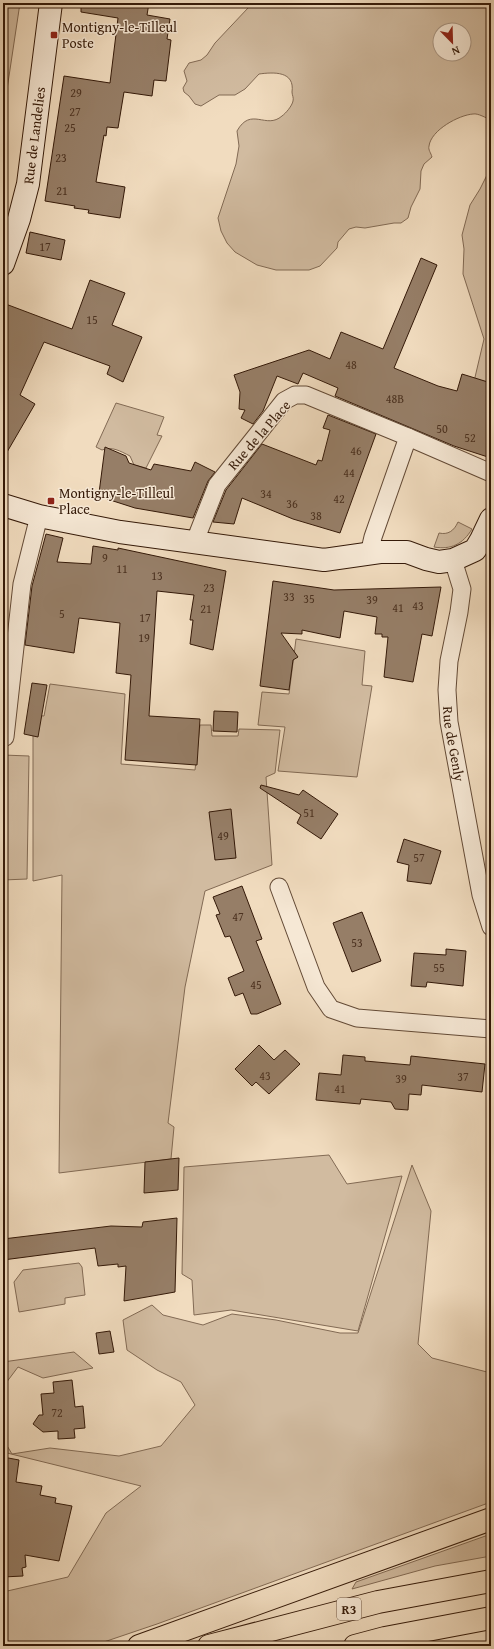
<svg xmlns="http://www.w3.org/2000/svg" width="494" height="1649" viewBox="0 0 494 1649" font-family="'Gentium Book Plus',serif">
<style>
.green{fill:#d1bba0;stroke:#826a54;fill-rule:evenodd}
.building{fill:#967e67;stroke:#341908}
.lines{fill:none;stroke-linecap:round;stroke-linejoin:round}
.street-casing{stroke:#634a36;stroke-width:19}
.secondary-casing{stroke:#341908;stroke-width:24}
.highway-casing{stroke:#341908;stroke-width:24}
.street{stroke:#f6e8d5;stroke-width:17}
.secondary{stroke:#f6e8d5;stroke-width:22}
.highway{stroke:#f1dcbf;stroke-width:22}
.poi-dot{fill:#8f2418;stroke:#f6e8d5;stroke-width:1.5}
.labels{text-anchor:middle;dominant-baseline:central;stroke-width:3;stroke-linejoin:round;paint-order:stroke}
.number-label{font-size:12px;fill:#4c3220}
.shield{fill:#f6e8d5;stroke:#6e5746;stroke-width:1}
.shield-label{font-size:13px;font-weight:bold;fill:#341908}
.poi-label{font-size:14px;fill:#341908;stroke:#f6e8d5;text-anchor:start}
.street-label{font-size:14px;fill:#341908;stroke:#f6e8d5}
</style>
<rect width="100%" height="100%" fill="#f1dcbf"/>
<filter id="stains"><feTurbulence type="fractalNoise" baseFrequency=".005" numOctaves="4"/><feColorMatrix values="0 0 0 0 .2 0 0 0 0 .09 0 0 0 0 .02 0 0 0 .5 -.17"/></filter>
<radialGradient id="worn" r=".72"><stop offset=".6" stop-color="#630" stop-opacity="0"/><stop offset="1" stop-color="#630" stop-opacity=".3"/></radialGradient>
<g class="green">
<path d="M3,3H20L3,116Z"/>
<path d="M251,3H491V120C486,118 478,113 473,114C459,115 431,130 429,146C428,150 431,153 432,157L424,164L421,171L420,189L411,207L408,218L401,223H394L365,228L356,227L349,229L338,242L337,248L320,266L309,270H276L257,265L235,252L227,243L221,231L218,218L236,164L239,146L237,131C251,106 266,130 282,116C286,113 292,106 293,101C294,98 292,95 292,92C295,71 274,72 259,74L245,89L235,95H219L201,106L195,104L189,96L184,92L183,88L187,81L184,71L189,63L201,60L207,55L215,43L248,8ZM440,30H464V54H440Z"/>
<path d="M491,154V396L472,390L484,339L463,274L464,249L462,235L470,205L480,189L488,173Z"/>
<path d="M116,403L164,417L157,435L162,436L146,468L134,465L130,456C120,451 112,446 102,450L96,447Z"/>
<path d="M458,522L472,529C463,544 451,550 434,547L439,533C448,535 454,531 458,522Z"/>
<path d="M296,639L365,651L362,685L372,686L357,777L278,771L285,727L258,725L262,692L289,694Z"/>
<path d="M50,684L125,694L121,764L195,770L200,725H211L212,736H238L239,729L280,730L275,773L266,777L272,865L205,891L185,987L168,1123L174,1127L171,1159L59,1173L62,875L33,881V715L44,716Z"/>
<path d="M3,755L29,756L27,879L3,880Z"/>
<path d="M329,1155L347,1184L402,1176L358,1331L231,1310L194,1315L192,1280L182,1274L184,1167Z"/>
<path d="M412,1165L431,1211L418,1344L432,1358L491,1373V1502L157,1624L92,1646H3V1592L68,1577L106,1513L141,1486L3,1452V1439L12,1454L50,1448L119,1456L161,1446L195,1405L181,1382L157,1370L127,1350L123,1320L152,1305L163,1315L203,1325L232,1314L276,1320L340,1333H358Z"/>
<path d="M79,1263L82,1267L85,1295L65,1298V1304L19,1312L14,1282L23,1270Z"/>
<path d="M74,1352L93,1368L43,1378L18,1367L3,1387V1362Z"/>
<path d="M491,1534V1556L435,1566L352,1589L356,1582Z"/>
</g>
<g class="building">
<path d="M81,3H149L147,15L170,19L167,39L171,40L166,81L154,80L152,96L124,92L118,128L107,127L106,136L104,135L96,182L125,187L120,218L88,213L89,210L74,208L75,206L45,201L64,76L110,83L118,18L81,12Z"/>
<path d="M30,232L65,240L61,260L26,253Z"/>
<path d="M421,258L437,265L394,368L438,386L457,391L462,374L491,383V458L454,446L335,396L338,388L303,373L298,384L277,376L263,411L253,424L241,418L245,410L239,409L240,392L234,375L309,350L330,359L341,332L383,349Z"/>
<path d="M90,280L125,293L112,325L142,337L123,382L107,374L110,366L44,342L20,395L35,404L3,459V303L72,329Z"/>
<path d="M328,415L376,434L340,533L293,519L242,498L234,524L213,522L226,490L262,444L316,465L318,460L322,461L330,430L323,428Z"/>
<path d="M105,447L126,456L129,463L151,470L154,464L191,471L195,462L215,472L208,481L193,518L135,508L107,499L108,497L99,493Z"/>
<path d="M46,534L63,538L57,562L91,564L93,546L118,550V548L226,571L213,650L190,644L193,620H190L194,595L157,591L149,716L200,719L197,765L125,760L131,675L116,673L120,623L79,618L74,653L25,645L32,586Z"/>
<path d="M273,581L334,590L441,587L432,636L422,634L413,682L384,677L388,637H382V634H375L377,617L344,611L340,638L302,630V634L281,633L298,657L293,660L289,690L260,686Z"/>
<path d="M32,683L47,685L38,737L24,734Z"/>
<path d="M214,711L238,712L237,732L213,731Z"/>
<path d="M261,785L299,795L303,790L338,814L321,839L297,823L301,815L260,788Z"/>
<path d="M231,809L236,858L215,860L209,812Z"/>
<path d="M404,839L441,851L431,884L407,881L409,865L397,862Z"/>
<path d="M242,886L262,939L256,941L281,1004L257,1014H251L243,993L235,996L228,978L244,971L230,936L225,937L216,915L220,914L213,897Z"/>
<path d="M362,912L381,961L352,972L333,923Z"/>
<path d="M446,949L466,951L463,986L427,982L426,987L411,986L414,953L446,955Z"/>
<path d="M259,1045L274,1060L285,1050L300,1064L269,1094L256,1082L252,1086L235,1069Z"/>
<path d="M343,1055L365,1057V1061L410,1065L411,1056L485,1064L482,1092L422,1085L421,1095L409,1094L408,1110L395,1109L391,1102L361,1099L360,1104L316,1100L319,1073L341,1075Z"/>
<path d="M179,1158L178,1190L144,1193L145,1162Z"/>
<path d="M177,1218L175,1292L124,1301L126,1266L118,1267V1264L98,1266L95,1248L3,1260V1239L111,1226L142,1227L143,1222Z"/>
<path d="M110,1331L114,1352L99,1354L96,1333Z"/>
<path d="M72,1380L75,1407L83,1406L85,1428L74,1429L75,1438L58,1439V1431L43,1432L33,1424L39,1415H43L41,1394L54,1393L53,1382Z"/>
<path d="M3,1457L19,1460L16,1482L42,1486L40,1495L56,1498L55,1503L72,1506L59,1561L25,1555L26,1567L22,1568L23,1576L3,1577Z"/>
</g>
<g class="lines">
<g class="street-casing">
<g id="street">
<path d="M408,437L491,473"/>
<path d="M195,541L217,485L284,401L295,395H306L408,437L373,537L369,554"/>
<path id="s1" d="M453,560L462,589L459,612L449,661L447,690L449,722L481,895L491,927"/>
<path d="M5,737L22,584L39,516"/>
<path d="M279,887L316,987L331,1009L357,1018L491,1029"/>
</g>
</g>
<g class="secondary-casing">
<g id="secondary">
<path id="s2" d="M3,264L19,219L28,184L51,3"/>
<path d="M3,505L39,516L120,532L324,560L380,552H407L426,559L439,562L453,560L475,550L481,540L491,519"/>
</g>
</g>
<g class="highway-casing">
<g id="highway">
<path d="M139,1646L491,1519"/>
<path d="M209,1646L378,1602L491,1581"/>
<path d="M355,1646L385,1638L491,1618"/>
</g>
</g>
<use href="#street" class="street"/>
<use href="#secondary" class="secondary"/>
<use href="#highway" class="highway"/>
</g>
<g class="poi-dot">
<rect x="50" y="31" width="8" height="8" rx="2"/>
<rect x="47" y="497" width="8" height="8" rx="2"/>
</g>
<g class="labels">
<g class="number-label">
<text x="76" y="92">29</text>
<text x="75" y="111">27</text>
<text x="70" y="127">25</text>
<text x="61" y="157">23</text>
<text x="62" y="190">21</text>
<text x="45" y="246">17</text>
<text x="92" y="319">15</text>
<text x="351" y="364">48</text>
<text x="395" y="398">48B</text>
<text x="442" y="428">50</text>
<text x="470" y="437">52</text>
<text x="356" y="450">46</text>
<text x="349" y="472">44</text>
<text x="266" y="493">34</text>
<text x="339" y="498">42</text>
<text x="292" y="503">36</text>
<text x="316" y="515">38</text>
<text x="105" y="557">9</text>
<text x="122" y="568">11</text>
<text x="157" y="575">13</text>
<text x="209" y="587">23</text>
<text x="289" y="596">33</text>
<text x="309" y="598">35</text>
<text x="372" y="599">39</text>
<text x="418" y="605">43</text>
<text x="398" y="607">41</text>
<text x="206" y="608">21</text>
<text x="62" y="613">5</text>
<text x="145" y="617">17</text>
<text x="144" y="637">19</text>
<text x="309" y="812">51</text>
<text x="223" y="835">49</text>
<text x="419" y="857">57</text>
<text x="238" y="916">47</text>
<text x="357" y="942">53</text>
<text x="439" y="967">55</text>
<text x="256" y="984">45</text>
<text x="265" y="1075">43</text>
<text x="463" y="1076">37</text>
<text x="401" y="1078">39</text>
<text x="340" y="1088">41</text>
<text x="57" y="1412">72</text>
</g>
<rect class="shield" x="337" y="1598" width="24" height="22" rx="3"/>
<g class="shield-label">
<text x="349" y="1609">R3</text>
</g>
<g class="poi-label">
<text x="62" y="27">Montigny-le-Tilleul<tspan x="62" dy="16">Poste</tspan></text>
<text x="59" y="493">Montigny-le-Tilleul<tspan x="59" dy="16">Place</tspan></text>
</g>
<g class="street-label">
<text stroke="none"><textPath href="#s2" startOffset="133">Rue de Landelies</textPath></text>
<text transform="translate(259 435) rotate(-49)">Rue de la Place</text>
<text stroke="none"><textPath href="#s1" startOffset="187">Rue de Genly</textPath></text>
</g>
</g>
<rect width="494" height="1649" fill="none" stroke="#f1dcbf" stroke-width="16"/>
<rect x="4" y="4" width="486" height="1641" fill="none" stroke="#341908" stroke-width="2"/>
<rect x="8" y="8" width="478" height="1633" fill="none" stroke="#341908"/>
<g transform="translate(452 42) rotate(157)"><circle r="19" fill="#f6e8d5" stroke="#a89583"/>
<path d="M0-3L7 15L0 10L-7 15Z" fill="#8f2418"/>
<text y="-6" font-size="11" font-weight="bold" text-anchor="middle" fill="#341908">N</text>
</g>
<rect width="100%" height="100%" filter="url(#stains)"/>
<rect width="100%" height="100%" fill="url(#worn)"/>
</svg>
